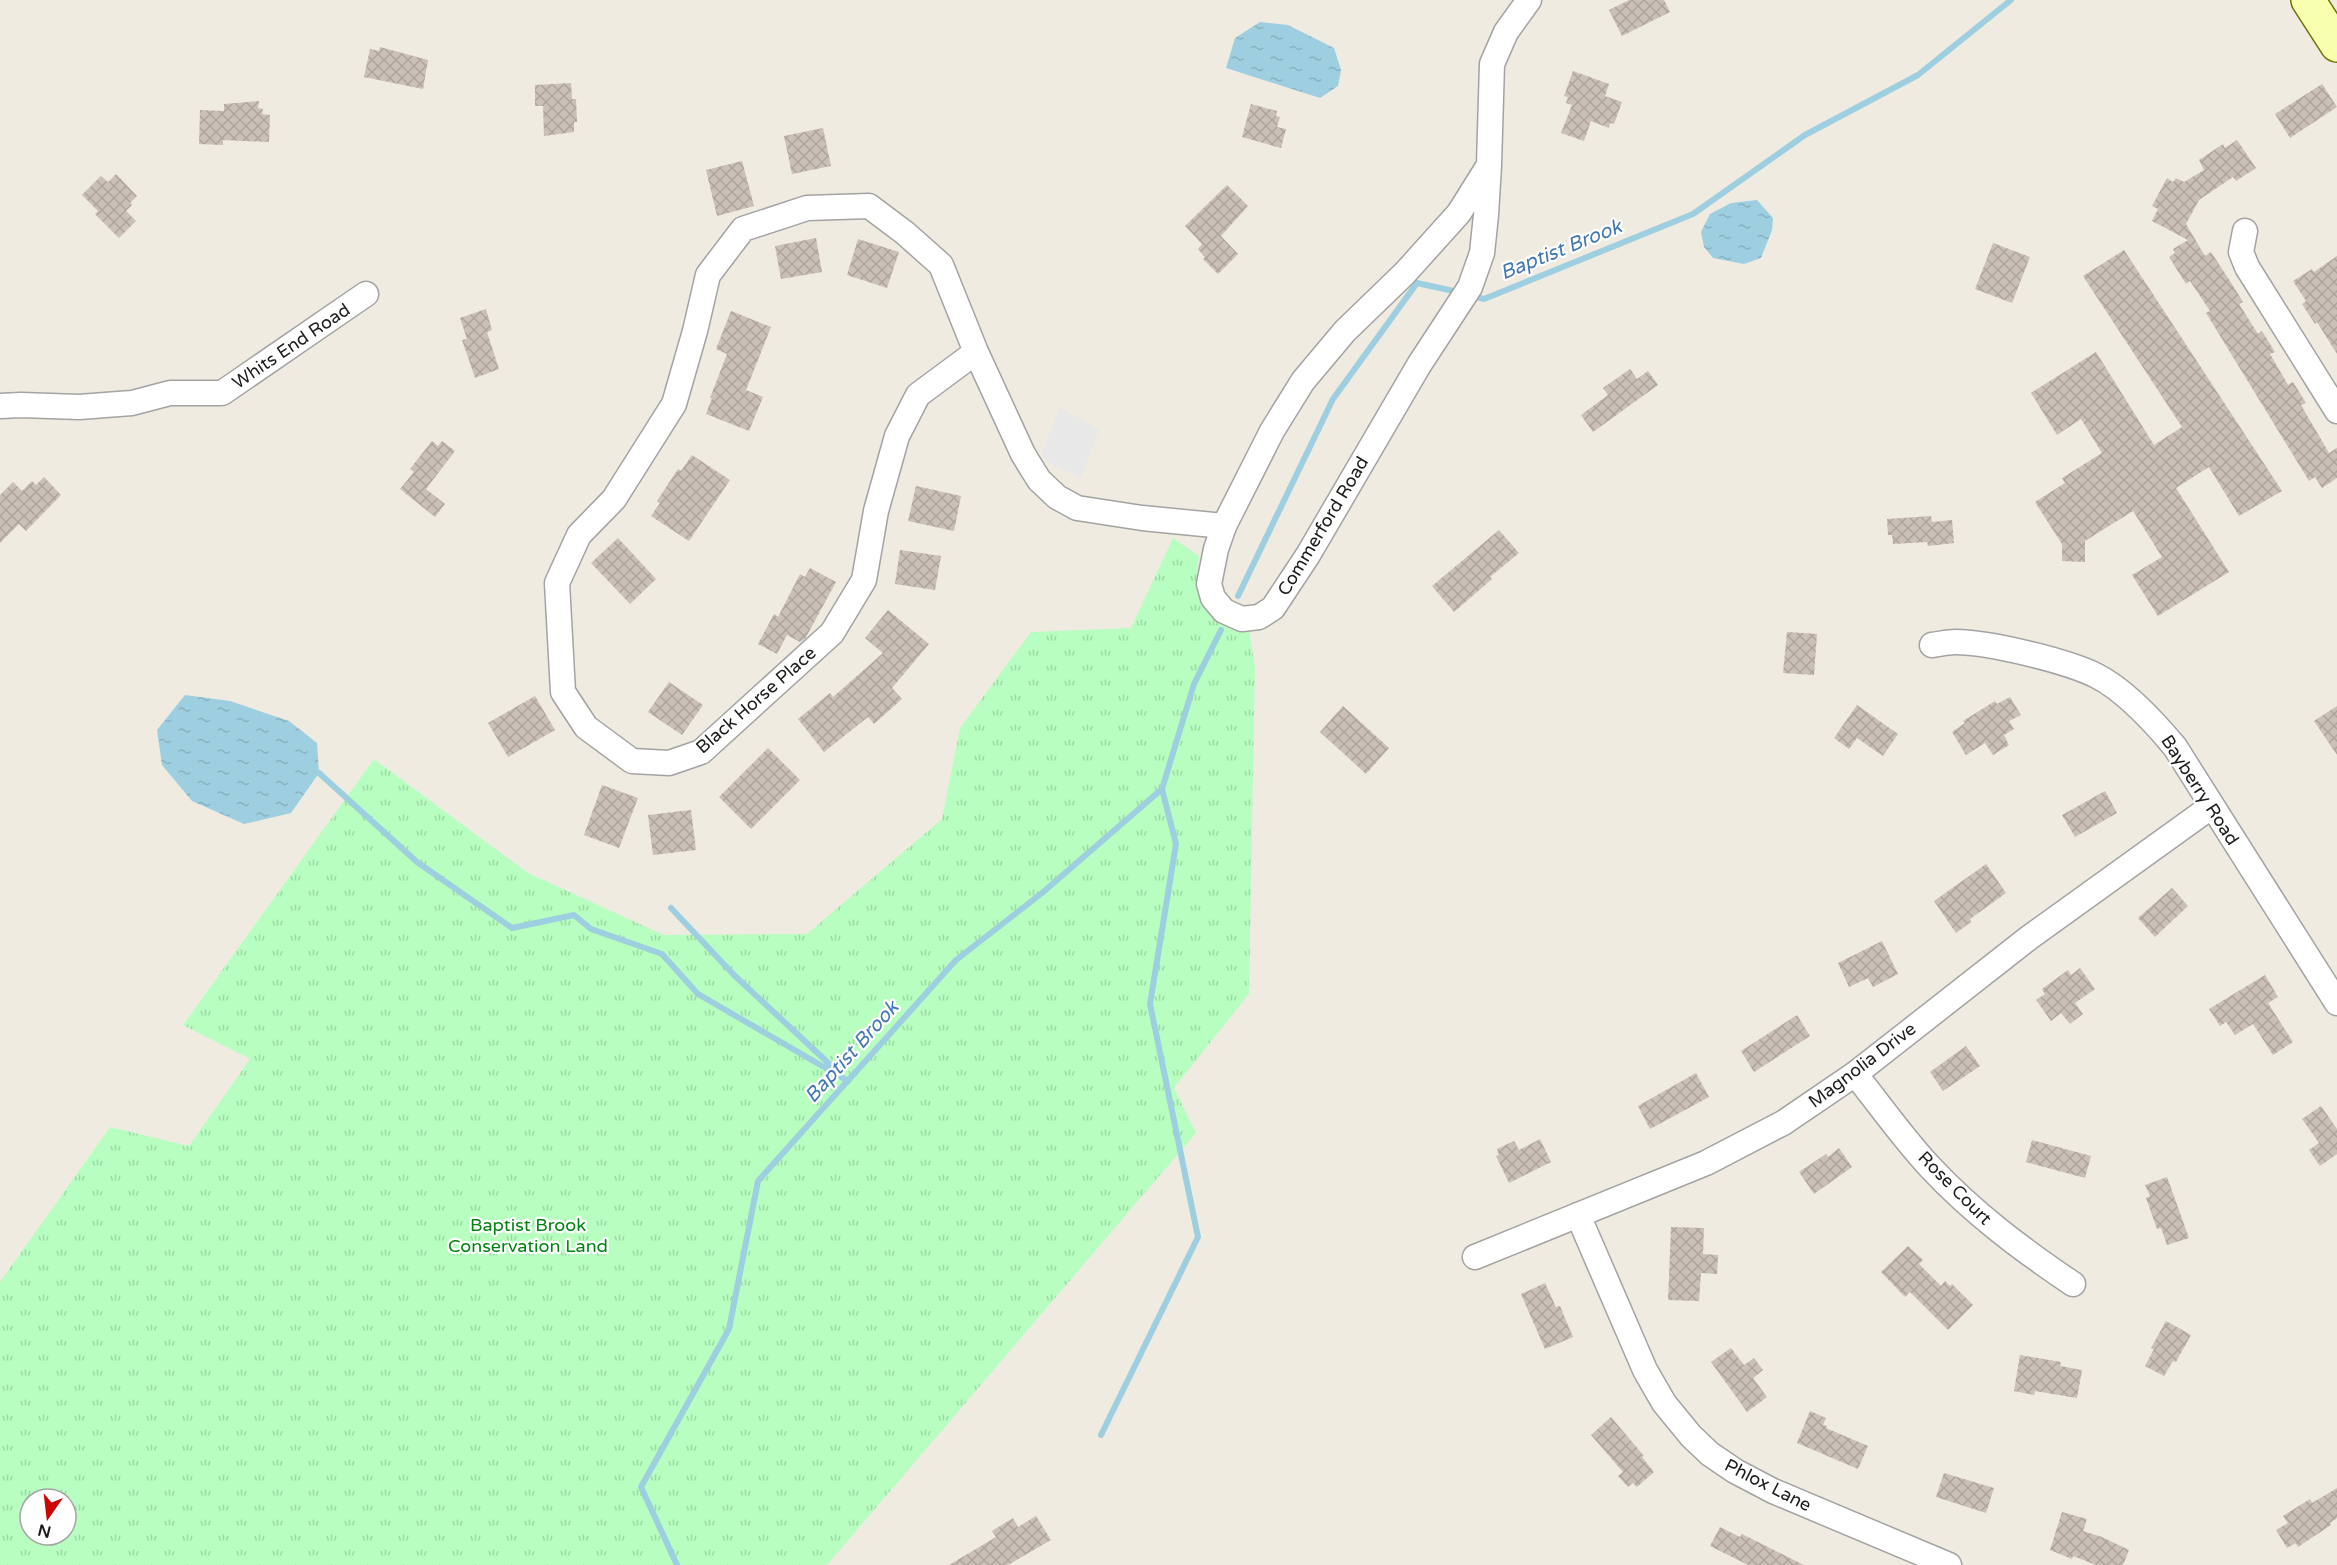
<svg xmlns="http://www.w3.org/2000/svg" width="2337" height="1565" viewBox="0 0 2337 1565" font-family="'Varela Round',sans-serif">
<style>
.park{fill:url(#park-tufts);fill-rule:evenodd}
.parking{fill:#e8e8e8}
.water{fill:url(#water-ripples)}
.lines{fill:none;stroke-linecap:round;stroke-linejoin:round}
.stream{stroke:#9dcfe1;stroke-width:6}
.building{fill:url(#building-cross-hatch)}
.street-casing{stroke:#a3a3a3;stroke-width:27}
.secondary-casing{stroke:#670;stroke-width:36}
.street{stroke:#fff;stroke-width:24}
.secondary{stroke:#f8ffaf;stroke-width:33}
.labels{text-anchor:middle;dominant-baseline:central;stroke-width:4.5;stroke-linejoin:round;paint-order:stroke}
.street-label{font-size:18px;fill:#1c1c1c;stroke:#fff}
.park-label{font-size:18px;fill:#018310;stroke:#fff}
.water-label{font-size:20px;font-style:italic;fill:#4177b4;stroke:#fff}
</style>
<defs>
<pattern id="park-tufts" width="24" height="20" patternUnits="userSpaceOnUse" patternTransform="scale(1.5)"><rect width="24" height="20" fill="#b8fec0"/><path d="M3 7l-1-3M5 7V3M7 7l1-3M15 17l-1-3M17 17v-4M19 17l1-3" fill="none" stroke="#9ed9a4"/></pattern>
<pattern id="water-ripples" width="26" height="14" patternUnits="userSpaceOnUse" patternTransform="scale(1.5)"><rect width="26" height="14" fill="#9dcfe1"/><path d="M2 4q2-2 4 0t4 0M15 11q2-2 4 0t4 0" fill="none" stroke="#87b1c0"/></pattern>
<pattern id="building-cross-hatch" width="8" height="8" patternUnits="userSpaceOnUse" patternTransform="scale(1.5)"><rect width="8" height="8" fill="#cbc0b7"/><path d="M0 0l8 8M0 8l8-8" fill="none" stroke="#aea49d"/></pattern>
</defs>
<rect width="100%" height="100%" fill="#efebe1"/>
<path class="park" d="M1173,538L1199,556L1196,581L1199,593L1249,629L1255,667L1249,994L1174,1088L1196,1133L827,1565H0V1282L110,1127L189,1146L250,1059L183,1025L374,759L528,873L664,935L807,934L942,819L960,728L1031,632L1131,628ZM30,1499H66V1535H30Z"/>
<path class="parking" d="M1060,407L1099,430L1081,478L1049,463L1042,453Z"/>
<g class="water">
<path d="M1260,22L1288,25L1334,48L1341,70L1338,86L1320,98L1226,68L1235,38Z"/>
<path d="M1757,200L1773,218L1772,230L1761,258L1744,264L1713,258L1704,247L1701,232L1710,214L1731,203Z"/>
<path d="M185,695L230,701L289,721L317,743L319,773L291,813L244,824L192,801L162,765L157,730Z"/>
</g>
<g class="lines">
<g class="stream">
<path d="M1471,296L1484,299L1693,214L1805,135L1918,75L2011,0"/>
<path d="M1238,596L1333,399L1417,283L1458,292"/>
<path d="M319,773L417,862L512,928L574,915L591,929L662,954L698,994L848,1081"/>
<path d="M671,908L734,975L839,1073"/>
<path d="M1101,1435L1198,1237L1150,1004L1176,844L1162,789"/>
<path d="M677,1565L641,1487L729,1329L758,1181L956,960L1042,893L1162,789L1194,684L1221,630"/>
</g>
</g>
<g class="building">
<path d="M1629,0H1664L1670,12L1622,36L1609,10Z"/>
<path d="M380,47L428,60L423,89L364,77L370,49L379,51Z"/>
<path d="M1573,71L1609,84L1605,96L1622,102L1614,124L1610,123L1609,128L1591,121L1584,141L1561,133L1572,105L1566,103L1568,97L1564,96Z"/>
<path d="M571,83L572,99H576L577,122H574V132L544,136L543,106H535V85Z"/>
<path d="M2322,84L2337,107L2290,138L2275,114Z"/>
<path d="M259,101L258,108L263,109L262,114L270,115L269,142L223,140V145L199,144L200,110L224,111V104Z"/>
<path d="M1251,104L1277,111L1276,116L1280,117L1277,127L1286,129L1281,148L1242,137Z"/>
<path d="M823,128L831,166L792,174L784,136Z"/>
<path d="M2237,140L2256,168L2236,181L2233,177L2199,200L2186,224L2205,256L2211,252L2230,281L2243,302L2239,304L2258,334L2262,331L2275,352L2270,354L2288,385L2293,382L2306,403L2301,405L2329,453L2337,448V478L2322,488L2315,477L2309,481L2306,476L2206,313L2210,311L2190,281L2186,284L2169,257L2175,253L2173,249L2188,240L2152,221L2158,209L2152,206L2167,178L2173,182L2176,178L2184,182L2204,170L2199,160L2223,144L2225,148Z"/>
<path d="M742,161L754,206L717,216L706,170Z"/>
<path d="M116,174L137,196L130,203L132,205L126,211L136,221L119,238L95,214L98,211L82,195L101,176L108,182Z"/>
<path d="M1227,185L1248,206L1221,236L1238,254L1218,274L1203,259L1205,257L1198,249L1202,244L1185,226Z"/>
<path d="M816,238L822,272L781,279L775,246Z"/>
<path d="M858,239L899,252L887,288L847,275Z"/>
<path d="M1993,243L2030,257L2012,303L1975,289Z"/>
<path d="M2124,250L2282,491L2239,516L2209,467L2176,488L2229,572L2158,616L2132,575L2162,557L2133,511L2085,541V562L2062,561V544L2035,502L2065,483L2062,478L2102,453L2081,419L2057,435L2031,393L2096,352L2154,445L2182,427L2083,276Z"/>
<path d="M2337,256V354L2317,322L2315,324L2302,304L2306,301L2293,281L2312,269L2314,272Z"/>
<path d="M486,309L492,330L487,332L499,369L475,378L462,340L467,339L460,318Z"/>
<path d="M731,311L771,327L746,390L763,397L749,431L706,414L712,398H710L727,354L716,349Z"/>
<path d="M1630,369L1637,379L1648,371L1658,385L1593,432L1581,415L1608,395L1603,388Z"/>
<path d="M432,441L438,446L442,441L455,451L426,489L445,504L435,517L400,489L414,472L410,469Z"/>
<path d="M692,455L730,480L689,541L651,516L660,503L657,501L678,469L681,471Z"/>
<path d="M44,477L61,495L26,531L19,524L0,543V495L13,482L22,491L32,481L36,485Z"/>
<path d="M916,486L961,496L954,531L908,521Z"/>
<path d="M1931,516L1932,522L1952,520L1954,543L1928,546L1927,542L1893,544L1892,535H1888L1887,519Z"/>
<path d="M1499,530L1519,553L1490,577L1492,579L1454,612L1432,586Z"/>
<path d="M618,538L656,579L630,604L591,563Z"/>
<path d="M900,550L941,556L935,590L895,584Z"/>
<path d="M810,568L836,582L805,639L800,642L787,635L777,654L758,644L774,614L778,617L800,574L805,577Z"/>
<path d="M888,610L929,644L892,688L902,699L874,724L868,717L824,752L798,719L830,693L833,697L883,653L865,638Z"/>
<path d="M1787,632L1817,634L1814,675L1783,673Z"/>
<path d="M669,682L703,705L682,735L648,712Z"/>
<path d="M535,696L555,730L508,757L488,723Z"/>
<path d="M2010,697L2021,715L2009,721L2014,729L2004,735L2009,745L1993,755L1985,743L1966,755L1952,732L1965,723L1963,721L1995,701L1997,704Z"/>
<path d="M1857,705L1898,734L1883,756L1857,738L1849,749L1834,738Z"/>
<path d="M1343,706L1389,748L1366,774L1320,732Z"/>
<path d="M2337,706V755L2314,721Z"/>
<path d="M768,748L800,780L751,829L719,797Z"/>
<path d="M602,785L638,798L619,848L584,835Z"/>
<path d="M2105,791L2117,813L2075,837L2062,815Z"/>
<path d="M691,810L696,850L653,855L648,815Z"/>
<path d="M1986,864L2006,893L1970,919L1971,922L1956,933L1934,901Z"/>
<path d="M2172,888L2188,906L2155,937L2138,918Z"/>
<path d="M1882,941L1898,974L1873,987L1868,978L1849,987L1838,963Z"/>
<path d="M2080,968L2095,989L2075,1003L2083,1014L2070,1024L2061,1013L2051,1021L2036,1000L2045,994L2042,989L2068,970L2071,975Z"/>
<path d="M2265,975L2278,997L2268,1003L2293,1042L2273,1055L2253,1024L2235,1035L2226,1022L2220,1026L2209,1009Z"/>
<path d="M1797,1015L1810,1036L1754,1072L1741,1051Z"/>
<path d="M1966,1046L1980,1066L1943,1091L1930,1072Z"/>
<path d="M1696,1073L1709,1097L1650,1129L1638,1106Z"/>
<path d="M2321,1106L2337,1129V1154L2320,1166L2309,1150L2319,1143L2302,1119Z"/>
<path d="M1540,1139L1551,1162L1509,1183L1496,1156L1499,1155L1497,1149L1514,1141L1519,1150Z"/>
<path d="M2032,1140L2091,1156L2085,1178L2026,1162Z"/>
<path d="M1839,1148L1852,1167L1814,1194L1799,1172L1826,1154L1828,1157Z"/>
<path d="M2167,1177L2189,1238L2167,1245L2161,1228L2157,1229L2146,1198L2150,1196L2145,1185Z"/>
<path d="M1671,1227L1704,1228L1703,1254L1718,1255L1717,1274L1701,1273L1699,1301L1668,1300Z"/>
<path d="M1908,1246L1923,1260L1919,1264L1941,1286L1945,1281L1950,1286L1952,1284L1973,1305L1948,1330L1910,1292L1905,1297L1881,1272Z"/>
<path d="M1545,1283L1556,1307L1560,1306L1573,1337L1545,1349L1521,1294Z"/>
<path d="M2166,1321L2191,1335L2176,1362L2173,1361L2164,1376L2145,1366L2154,1349L2151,1348Z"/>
<path d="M1731,1348L1744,1365L1754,1358L1763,1370L1753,1378L1767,1397L1747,1412L1711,1362Z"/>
<path d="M2020,1355L2061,1362L2060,1366L2082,1370L2077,1398L2035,1391L2034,1395L2014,1391Z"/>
<path d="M1810,1411L1826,1418L1823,1425L1827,1426L1826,1428L1868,1446L1858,1469L1797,1443Z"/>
<path d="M1611,1417L1644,1456L1642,1457L1654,1472L1637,1487L1633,1483L1628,1487L1618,1476L1623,1472L1591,1435Z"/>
<path d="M1944,1473L1994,1488L1986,1513L1936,1497Z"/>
<path d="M2337,1488V1518L2330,1523L2331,1525L2298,1547L2296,1543L2287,1548L2276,1530L2288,1523L2283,1516L2310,1499L2312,1503Z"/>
<path d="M2062,1512L2087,1519L2083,1531L2102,1537L2129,1550L2123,1565H2096L2073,1556L2072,1559L2050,1550Z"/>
<path d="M1036,1516L1051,1540L1008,1565H949L996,1537L992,1531L1013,1518L1018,1527Z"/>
<path d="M1720,1527L1740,1537L1742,1534L1804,1565H1748L1710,1546Z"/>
</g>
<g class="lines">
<g class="street-casing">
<g id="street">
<path d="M1489,165L1459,213L1405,273L1345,331L1303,381L1272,431L1224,526L1216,549L1209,584L1213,598L1224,611L1242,619L1259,617L1273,608L1308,555L1419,365L1470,287L1482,253L1486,215L1489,165L1492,64L1506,32L1529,0"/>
<path d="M2245,231L2241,252L2247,267L2337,411"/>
<path d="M976,352L918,395L897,436L876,511L864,580L832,633L701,752L669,763L632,761L586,727L563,692L557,583L579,535L614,499L674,404L695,331L708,275L743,229L807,208L869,206L905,233L941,265L976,352L1023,454L1039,480L1057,497L1077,508L1142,518L1224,526"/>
<path d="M0,406L21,405L79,407L132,403L170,393H222L366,294"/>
<path d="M1932,645C1940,644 1948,642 1955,642C1989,642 2067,661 2097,676C2126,691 2155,723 2175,747L2337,1003"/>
<path d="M1855,1074C1880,1105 1903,1138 1930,1167C1973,1213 2021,1249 2073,1284"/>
<path d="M1578,1215L1645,1370L1664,1403L1691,1436L1710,1454L1735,1471L1773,1491L1949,1565"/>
<path d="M1475,1257L1706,1163L1783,1123L1855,1074L2030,937L2212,806"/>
</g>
</g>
<g class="secondary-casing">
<path id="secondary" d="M2308,0L2337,45"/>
</g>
<use href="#street" class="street"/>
<use href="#secondary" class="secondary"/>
</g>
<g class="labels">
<g class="street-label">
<text transform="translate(291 346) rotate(-34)">Whits End Road</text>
<text transform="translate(1323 526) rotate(-59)">Commerford Road</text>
<text transform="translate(756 700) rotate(-41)">Black Horse Place</text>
<text transform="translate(2200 790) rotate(57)">Bayberry Road</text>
<text transform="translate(1862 1065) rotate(-37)">Magnolia Drive</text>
<text transform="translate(1955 1188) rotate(45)">Rose Court</text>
<text transform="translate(1768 1485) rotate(27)">Phlox Lane</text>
</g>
<g class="park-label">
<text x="528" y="1225">Baptist Brook<tspan x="528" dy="21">Conservation Land</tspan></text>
</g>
<g class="water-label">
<text transform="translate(1561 250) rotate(-22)">Baptist Brook</text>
<text transform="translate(852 1052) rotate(-48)">Baptist Brook</text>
</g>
</g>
<g transform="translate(48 1517) rotate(194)"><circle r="28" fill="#ffffff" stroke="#a4a4a4" stroke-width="1.5"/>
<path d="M0-4.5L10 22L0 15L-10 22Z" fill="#c90600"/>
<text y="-9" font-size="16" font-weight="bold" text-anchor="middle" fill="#1c1c1c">N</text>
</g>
</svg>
